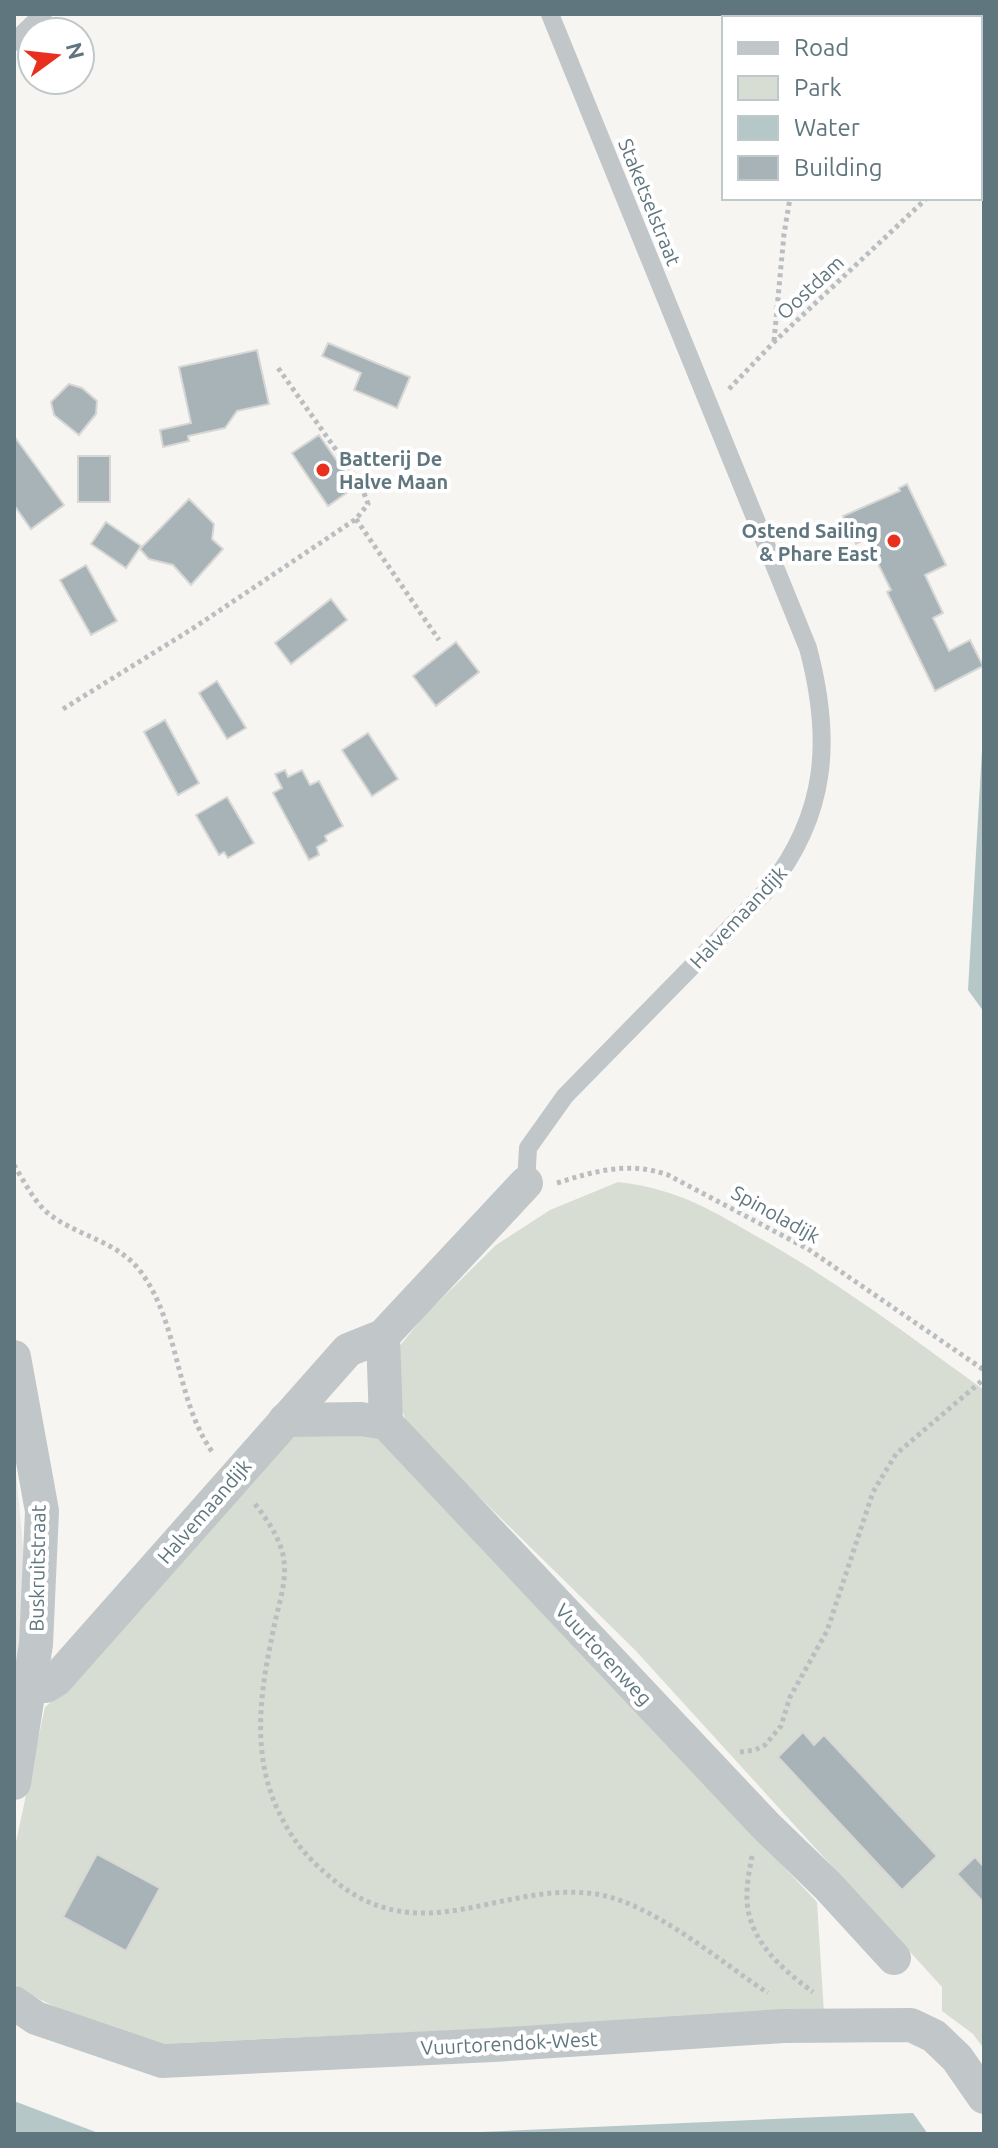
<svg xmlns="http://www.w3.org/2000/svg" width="998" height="2148" viewBox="0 0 998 2148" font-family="Ubuntu,sans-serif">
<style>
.built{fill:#e6e7e5}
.green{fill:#d8ddd3}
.water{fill:#b6c7c8}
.building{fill:#a7b3b6;stroke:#d7d7d5;stroke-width:2}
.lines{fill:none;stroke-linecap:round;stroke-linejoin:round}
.path{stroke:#bbbec0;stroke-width:5;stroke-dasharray:4 4;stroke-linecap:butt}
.lane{stroke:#c1c6c8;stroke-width:18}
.street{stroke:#c1c6c8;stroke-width:34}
.poi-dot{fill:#e9301f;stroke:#fff;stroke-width:3}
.labels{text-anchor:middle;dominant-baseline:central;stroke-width:8;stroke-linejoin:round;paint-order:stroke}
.street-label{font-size:20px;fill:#60767e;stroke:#fff}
.poi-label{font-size:20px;font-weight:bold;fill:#60767e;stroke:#fff;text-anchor:start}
</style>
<rect width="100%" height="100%" fill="#f6f5f2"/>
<path class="built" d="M14,1451L23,1546V1608L14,1688Z"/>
<g class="green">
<path d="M759,14H984V25L980,29V18H760Z"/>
<path d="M618,1182C680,1189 712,1211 765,1241C842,1285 912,1338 984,1390V2049L973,2034L942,2011V1987L635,1650L409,1428L392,1385L398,1348L425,1315L496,1245L550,1210Z"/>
<path d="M290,1432L373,1434L817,1902L824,2013L160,2044C110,2027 58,2014 14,1984V1851L45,1707L69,1687Z"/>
</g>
<g class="water">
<path d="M984,716V1012L968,990Z"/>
<path d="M14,2101L101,2134H14Z"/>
<path d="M913,2113L928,2134H433Z"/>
</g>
<g class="building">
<path d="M328,343L410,377L397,408L354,390L361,373L322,356Z"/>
<path d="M257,350L269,404L237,411L225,428L188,436L189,441L163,447L160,430L191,423L179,367Z"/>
<path d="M69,384L82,388L97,401L96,414L79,435L54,415L51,402Z"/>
<path d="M319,435L355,487L328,506L292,453Z"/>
<path d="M14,436L64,505L31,529L14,505Z"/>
<rect x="78" y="456" width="32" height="46"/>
<path d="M907,484L946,565L925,575L943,613L933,618L949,651L970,640L983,666L935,691L887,592L891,590L866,539L856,544L843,516L900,491L899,488Z"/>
<path d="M189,499L214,524L212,539L223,549L191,585L173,565L149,559L140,549Z"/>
<path d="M106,522L141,546L126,568L91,544Z"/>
<path d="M86,565L117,621L91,635L60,580Z"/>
<path d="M331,599L347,620L291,664L275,643Z"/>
<path d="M456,642L479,672L436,706L413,676Z"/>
<path d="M217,681L246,728L227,739L199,693Z"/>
<path d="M165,720L199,783L178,795L144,732Z"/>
<path d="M368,733L398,779L372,796L342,750Z"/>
<path d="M285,770L288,777L302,770L310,785L319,781L343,826L325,836L327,841L317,847L319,855L309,860L273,793L282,788L275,774Z"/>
<path d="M227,797L254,843L228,858L224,852L219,855L196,815Z"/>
<path d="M803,1732L814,1745L824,1735L937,1856L902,1890L778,1757Z"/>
<path d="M97,1854L160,1888L126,1951L63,1917Z"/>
<path d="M975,1857L984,1867V1903L957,1874Z"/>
</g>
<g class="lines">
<g class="path">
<path d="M980,148L984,144"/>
<path d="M774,341L784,234L790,198"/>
<path d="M729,389L774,342L927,198"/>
<path d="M356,519L439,640"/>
<path d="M63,709L192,629L356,519L368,504L361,485L276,365"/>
<path d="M14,1165C24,1181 34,1202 49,1214C79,1237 118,1241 141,1272C180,1325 175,1400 213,1453"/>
<path d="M557,1183C595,1171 629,1161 668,1175L808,1249L984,1370"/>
<path d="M255,1504C266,1518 277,1534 282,1551C289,1575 280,1599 275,1622C262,1683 250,1746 276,1806C290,1837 304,1855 330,1877C420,1955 500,1880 596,1894C653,1903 719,1961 768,1993"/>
<path d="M740,1752L755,1750L765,1745L781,1726L790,1697L827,1631L873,1492L896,1454L984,1379"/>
<path d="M752,1856C750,1868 747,1881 747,1893C745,1937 780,1968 813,1992"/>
</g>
<g class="lane">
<path d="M14,42L43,14"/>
<path d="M526,1183L528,1148L565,1096L768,889C828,814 832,738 808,648L550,14"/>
</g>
<g class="street">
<path d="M383,1336L386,1423"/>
<path d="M14,1357L42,1511L36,1644L14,1783"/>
<path d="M285,1420L361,1419L386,1423L767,1827L828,1886L894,1958"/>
<path d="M29,1685L46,1686L56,1680L348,1350L383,1336L526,1183"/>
<path d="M14,2003L36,2018L162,2061L493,2045L783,2026L911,2025L934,2036L957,2058L984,2097"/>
</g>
</g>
<g class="poi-dot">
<circle cx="323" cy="470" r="8"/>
<circle cx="894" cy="541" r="8"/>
</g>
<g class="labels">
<g class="street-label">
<text transform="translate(650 202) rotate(68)">Staketselstraat</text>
<text transform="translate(810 287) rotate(-43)">Oostdam</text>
<text transform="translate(738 917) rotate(-47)">Halvemaandijk</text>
<text transform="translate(776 1214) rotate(29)">Spinoladijk</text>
<text transform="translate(204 1511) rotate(-49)">Halvemaandijk</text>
<text transform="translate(37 1568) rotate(-89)">Buskruitstraat</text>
<text transform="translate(604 1654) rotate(47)">Vuurtorenweg</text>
<text transform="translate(509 2043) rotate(-3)">Vuurtorendok-West</text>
</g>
<g class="poi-label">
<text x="339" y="458">Batterij De<tspan x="339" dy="23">Halve Maan</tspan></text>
<text x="878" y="530" text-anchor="end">Ostend Sailing<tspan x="878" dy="23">&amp; Phare East</tspan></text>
</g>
</g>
<rect width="998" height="2148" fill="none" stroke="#60767e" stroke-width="32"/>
<rect x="722" y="16" width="260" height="184" fill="#ffffff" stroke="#bfc8cb" stroke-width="2"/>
<rect x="738" y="42" width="40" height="12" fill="#c1c6c8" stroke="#bfc8cb" stroke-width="2"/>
<text x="794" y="56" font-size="24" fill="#60767e">Road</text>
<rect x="738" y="76" width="40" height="24" fill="#d8ddd3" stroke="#bfc8cb" stroke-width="2"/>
<text x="794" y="96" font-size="24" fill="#60767e">Park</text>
<rect x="738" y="116" width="40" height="24" fill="#b6c7c8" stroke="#bfc8cb" stroke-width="2"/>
<text x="794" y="136" font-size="24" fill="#60767e">Water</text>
<rect x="738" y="156" width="40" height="24" fill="#a7b3b6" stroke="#bfc8cb" stroke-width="2"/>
<text x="794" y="176" font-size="24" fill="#60767e">Building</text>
<g transform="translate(56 56) rotate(75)"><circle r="38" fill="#ffffff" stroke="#bfc8cb" stroke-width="2"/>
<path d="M0-6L14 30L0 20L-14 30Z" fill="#e9301f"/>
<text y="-12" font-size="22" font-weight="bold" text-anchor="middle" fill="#60767e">N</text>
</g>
</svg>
